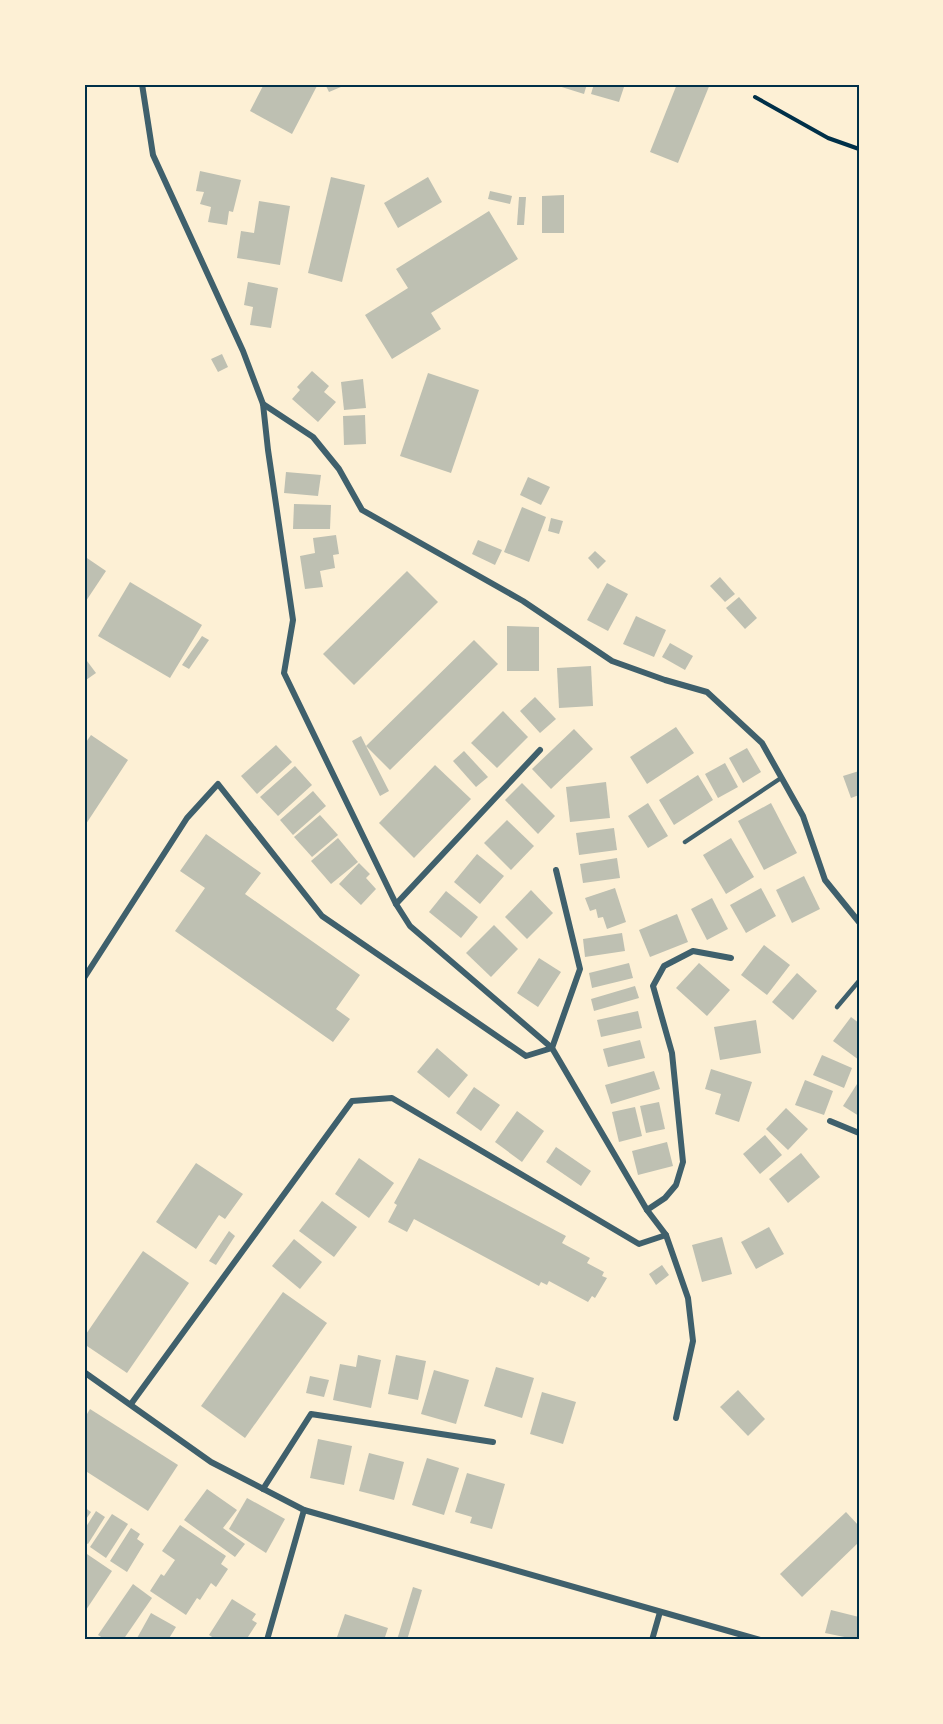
<svg xmlns="http://www.w3.org/2000/svg" width="943" height="1724" viewBox="0 0 943 1724" font-family="Figtree,sans-serif">
<style>
.building{fill:#bec0b2}
.lines{fill:none;stroke-linecap:round;stroke-linejoin:round}
.path{stroke:#003049;stroke-width:4}
.service{stroke:#3f606c;stroke-width:4.5}
.minor{stroke:#3f606c;stroke-width:6}
.neatline{fill:none;stroke:#003049;stroke-width:2}
</style>
<rect width="100%" height="100%" fill="#fdf0d5"/>
<g class="building">
<path d="M264,84H318L292,134L250,111Z"/>
<path d="M330,84H348L329,92L326,86Z"/>
<path d="M552,84H587L584,94Z"/>
<path d="M594,84H625L619,102L591,94Z"/>
<path d="M677,84H710L678,163L650,152Z"/>
<path d="M200,171L241,180L233,212L229,211L227,225L208,222L211,207L200,204L204,192L196,191Z"/>
<path d="M331,177L365,185L342,282L308,273Z"/>
<path d="M428,177L442,202L398,228L384,203Z"/>
<path d="M490,191L512,196L510,204L488,199Z"/>
<path d="M564,195V233H542V196Z"/>
<path d="M519,197H526L524,225H517Z"/>
<path d="M259,201L290,206L280,265L237,258L241,231L254,233Z"/>
<path d="M489,211L518,259L431,313L441,329L392,359L365,315L408,288L396,269Z"/>
<path d="M248,282L278,288L271,328L250,325L253,307L244,305Z"/>
<path d="M222,354L228,367L218,372L211,359Z"/>
<path d="M312,371L329,386L324,392L336,402L318,422L292,399L300,390L297,387Z"/>
<path d="M428,373L479,390L451,473L400,456Z"/>
<path d="M363,379L366,408L344,410L341,382Z"/>
<path d="M365,415L366,444L344,445L343,416Z"/>
<path d="M286,472L321,475L318,496L284,493Z"/>
<path d="M528,477L550,487L541,505L520,495Z"/>
<path d="M294,504L331,505L330,529H293Z"/>
<path d="M522,507L546,517L529,562L504,552Z"/>
<path d="M551,518L563,521L559,534L548,531Z"/>
<path d="M336,535L339,554L333,555L335,568L320,571L323,587L305,589L300,556L315,553L313,538Z"/>
<path d="M478,540L502,550L495,565L472,554Z"/>
<path d="M595,551L606,561L598,569L588,558Z"/>
<path d="M84,556L106,571L84,604Z"/>
<path d="M407,571L438,602L354,685L323,654Z"/>
<path d="M720,577L735,594L725,602L710,586Z"/>
<path d="M130,582L202,625L170,678L98,636Z"/>
<path d="M607,583L628,594L608,631L587,620Z"/>
<path d="M739,597L757,618L745,629L726,608Z"/>
<path d="M636,616L666,630L654,657L623,644Z"/>
<path d="M507,626L539,627V671H507Z"/>
<path d="M202,636L209,640L189,669L182,665Z"/>
<path d="M474,640L498,664L390,770L366,746L389,791L380,796L352,741L361,736L366,746Z"/>
<path d="M670,643L693,656L685,670L662,657Z"/>
<path d="M84,657L96,673L86,680L84,678Z"/>
<path d="M591,666L593,706L559,708L557,668Z"/>
<path d="M535,697L556,719L540,733L520,711Z"/>
<path d="M503,711L528,737L497,768L471,743Z"/>
<path d="M676,727L694,753L647,784L630,757Z"/>
<path d="M574,729L593,749L551,789L532,769Z"/>
<path d="M91,735L128,760L84,827V745Z"/>
<path d="M276,745L292,762L257,794L241,776Z"/>
<path d="M747,748L761,772L743,783L729,758Z"/>
<path d="M464,751L488,777L476,787L453,761Z"/>
<path d="M725,763L738,787L718,798L705,774Z"/>
<path d="M435,765L471,799L414,858L379,823Z"/>
<path d="M295,766L312,785L278,816L260,797Z"/>
<path d="M859,771V795L851,798L843,776Z"/>
<path d="M698,775L713,800L674,825L659,800Z"/>
<path d="M606,782L610,818L570,822L566,787Z"/>
<path d="M522,783L555,816L538,834L505,800Z"/>
<path d="M313,791L326,806L293,835L280,820Z"/>
<path d="M648,803L668,836L648,848L628,816Z"/>
<path d="M771,803L797,853L764,870L738,821Z"/>
<path d="M320,815L338,835L312,857L294,837Z"/>
<path d="M507,820L534,846L511,870L484,843Z"/>
<path d="M614,828L617,850L579,855L576,833Z"/>
<path d="M206,834L261,873L245,894L360,975L336,1009L350,1019L333,1042L175,931L205,888L180,871Z"/>
<path d="M338,838L358,862L331,884L311,861Z"/>
<path d="M731,838L754,877L726,894L703,855Z"/>
<path d="M477,854L504,876L480,904L454,882Z"/>
<path d="M617,858L620,878L583,883L580,864Z"/>
<path d="M359,863L370,874L366,878L376,889L361,905L339,884Z"/>
<path d="M804,876L820,909L792,923L776,890Z"/>
<path d="M615,888L626,922L607,929L603,917L598,918L596,909L590,911L585,898Z"/>
<path d="M761,888L776,916L746,933L730,905Z"/>
<path d="M531,890L553,913L527,939L505,917Z"/>
<path d="M446,891L478,917L461,938L429,912Z"/>
<path d="M712,898L728,929L707,940L691,909Z"/>
<path d="M677,914L688,942L650,957L639,930Z"/>
<path d="M494,925L518,949L491,977L466,953Z"/>
<path d="M622,933L625,951L585,957L583,939Z"/>
<path d="M764,945L790,965L767,995L741,975Z"/>
<path d="M539,958L561,972L538,1007L517,993Z"/>
<path d="M629,963L633,978L592,988L589,973Z"/>
<path d="M699,963L730,990L707,1016L676,988Z"/>
<path d="M797,973L817,991L793,1020L772,1002Z"/>
<path d="M635,986L639,998L594,1011L591,999Z"/>
<path d="M638,1011L642,1028L601,1037L597,1020Z"/>
<path d="M851,1017L859,1023V1060L833,1041Z"/>
<path d="M756,1020L761,1053L720,1060L714,1027Z"/>
<path d="M640,1040L645,1058L608,1067L603,1049Z"/>
<path d="M437,1048L468,1075L449,1098L417,1072Z"/>
<path d="M822,1055L852,1068L844,1088L813,1075Z"/>
<path d="M711,1069L752,1082L739,1122L715,1114L721,1094L705,1089Z"/>
<path d="M654,1071L660,1089L611,1104L605,1085Z"/>
<path d="M805,1080L833,1091L824,1115L795,1105Z"/>
<path d="M857,1084L859,1085V1116L843,1106Z"/>
<path d="M474,1087L500,1105L481,1131L456,1113Z"/>
<path d="M659,1102L665,1129L646,1133L640,1106Z"/>
<path d="M635,1107L642,1136L619,1142L612,1112Z"/>
<path d="M786,1108L808,1129L788,1150L766,1129Z"/>
<path d="M517,1111L544,1131L522,1162L495,1142Z"/>
<path d="M765,1135L782,1155L760,1174L743,1154Z"/>
<path d="M667,1142L673,1166L638,1175L632,1151Z"/>
<path d="M556,1147L591,1171L581,1186L546,1162Z"/>
<path d="M801,1153L820,1177L788,1203L769,1179Z"/>
<path d="M359,1158L394,1183L369,1218L335,1194Z"/>
<path d="M419,1158L566,1236L562,1243L590,1258L587,1263L604,1272L602,1276L607,1278L595,1298L592,1296L588,1302L549,1281L547,1285L541,1282L539,1286L414,1219L407,1232L388,1222L397,1205L394,1203Z"/>
<path d="M196,1163L243,1194L225,1219L219,1215L196,1249L156,1222Z"/>
<path d="M322,1201L357,1227L334,1257L299,1231Z"/>
<path d="M769,1227L784,1254L756,1269L741,1242Z"/>
<path d="M229,1231L235,1236L216,1265L209,1261Z"/>
<path d="M722,1237L732,1274L702,1282L692,1245Z"/>
<path d="M294,1239L322,1262L300,1289L272,1266Z"/>
<path d="M143,1251L189,1283L127,1373L84,1344V1337Z"/>
<path d="M662,1265L669,1275L656,1285L649,1274Z"/>
<path d="M283,1292L327,1323L245,1438L201,1406Z"/>
<path d="M358,1355L381,1360L371,1408L333,1400L340,1364L356,1367Z"/>
<path d="M396,1355L426,1361L418,1400L388,1394Z"/>
<path d="M496,1367L534,1378L522,1418L484,1406Z"/>
<path d="M434,1370L469,1380L456,1424L421,1414Z"/>
<path d="M310,1376L329,1380L324,1397L306,1393Z"/>
<path d="M738,1390L765,1419L748,1436L720,1407Z"/>
<path d="M542,1392L576,1402L563,1444L530,1434Z"/>
<path d="M90,1409L178,1465L148,1511L84,1470V1419Z"/>
<path d="M318,1439L352,1446L344,1485L310,1478Z"/>
<path d="M369,1453L404,1462L394,1500L359,1491Z"/>
<path d="M427,1458L459,1468L444,1515L412,1505Z"/>
<path d="M467,1473L505,1484L492,1529L470,1523L472,1517L455,1512Z"/>
<path d="M207,1489L237,1510L223,1528L245,1544L235,1557L184,1520Z"/>
<path d="M247,1498L285,1519L266,1553L229,1529Z"/>
<path d="M84,1507L91,1512L84,1522Z"/>
<path d="M96,1511L105,1517L88,1544L84,1542V1530Z"/>
<path d="M846,1512L859,1526V1542L802,1597L780,1574Z"/>
<path d="M112,1514L128,1524L106,1558L90,1547Z"/>
<path d="M180,1525L226,1556L221,1564L228,1569L216,1587L211,1583L200,1600L197,1598L186,1615L150,1591L161,1574L164,1576L175,1560L162,1551Z"/>
<path d="M131,1528L140,1534L137,1539L144,1544L127,1572L110,1561Z"/>
<path d="M84,1552L112,1571L84,1613Z"/>
<path d="M133,1584L152,1598L123,1640H106L98,1635Z"/>
<path d="M413,1587L422,1590L407,1640H397Z"/>
<path d="M232,1599L256,1614L252,1620L257,1623L246,1640H217L209,1635Z"/>
<path d="M831,1610L859,1617V1640L825,1633Z"/>
<path d="M151,1613L176,1627L168,1640H136Z"/>
<path d="M345,1614L388,1628L384,1640H336Z"/>
</g>
<g class="lines">
<path class="path" d="M755,97L828,138L859,149"/>
<g class="service">
<path d="M685,842L781,778"/>
<path d="M837,1007L859,981"/>
</g>
<g class="minor">
<path d="M142,84L153,155L243,351L263,404L268,450L293,620L284,673L396,904L410,926L552,1048L647,1210L666,1235L688,1298L693,1341L676,1418"/>
<path d="M263,404L313,437L339,469L362,510L523,601L612,661L665,680L707,692L762,743L803,816L825,880L859,922"/>
<path d="M396,904L540,750"/>
<path d="M84,978L187,818L218,784L322,916L526,1056L552,1048L580,969L556,870"/>
<path d="M830,1121L859,1133"/>
<path d="M647,1210L665,1198L676,1185L683,1162L672,1053L653,986L664,966L693,951L731,958"/>
<path d="M84,1372L211,1462L304,1510L760,1640"/>
<path d="M131,1404L352,1101L392,1098L639,1244L666,1235"/>
<path d="M263,1489L311,1414L493,1442"/>
<path d="M267,1640L304,1510"/>
<path d="M652,1640L660,1612"/>
</g>
</g>
<rect width="943" height="1724" fill="none" stroke="#fdf0d5" stroke-width="171"/>
<rect x="86" y="86" width="772" height="1552" class="neatline"/>
</svg>
